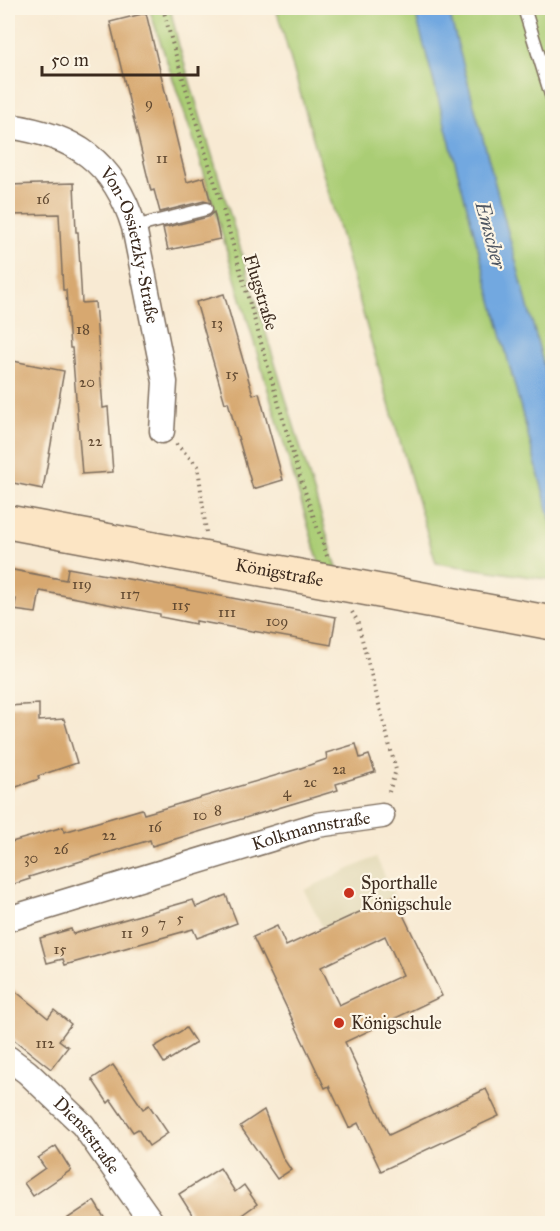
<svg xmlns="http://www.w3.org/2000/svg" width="560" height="1231" viewBox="0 0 560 1231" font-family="'IM FELL Great Primer',serif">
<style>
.built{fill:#e4dbba}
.grass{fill:#aacd75;stroke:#727c4a;stroke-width:1.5}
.water{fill:#72a8e0;stroke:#56697f;stroke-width:1.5}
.building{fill:#d7a86f;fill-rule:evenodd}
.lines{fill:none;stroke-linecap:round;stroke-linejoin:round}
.service-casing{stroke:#7d6d5d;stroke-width:15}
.minor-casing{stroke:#7d6d5d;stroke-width:27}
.secondary-casing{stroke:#7d6d5d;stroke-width:36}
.path{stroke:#7d6d5d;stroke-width:4;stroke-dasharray:1.5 4.5;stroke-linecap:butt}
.service{stroke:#fff;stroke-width:12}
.minor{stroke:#fff;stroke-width:24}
.secondary{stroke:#fce5c4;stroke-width:33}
.poi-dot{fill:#c8321e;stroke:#fcf5e5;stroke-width:2}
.labels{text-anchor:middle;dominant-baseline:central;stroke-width:4.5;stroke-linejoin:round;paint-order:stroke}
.number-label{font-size:15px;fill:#624a32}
.street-label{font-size:18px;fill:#3b2a1e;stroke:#fcf5e5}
.poi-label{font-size:18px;fill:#3b2a1e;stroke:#fcf5e5;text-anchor:start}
.water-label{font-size:20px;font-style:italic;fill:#4e5662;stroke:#fcf5e5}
</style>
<rect width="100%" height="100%" fill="#fcf5e5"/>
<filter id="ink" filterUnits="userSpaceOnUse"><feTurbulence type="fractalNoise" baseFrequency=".0167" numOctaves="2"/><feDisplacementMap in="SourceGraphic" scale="12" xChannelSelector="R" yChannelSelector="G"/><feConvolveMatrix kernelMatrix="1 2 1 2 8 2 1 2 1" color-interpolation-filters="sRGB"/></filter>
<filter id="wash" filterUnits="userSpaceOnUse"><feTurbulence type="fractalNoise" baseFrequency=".008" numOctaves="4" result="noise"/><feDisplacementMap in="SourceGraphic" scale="24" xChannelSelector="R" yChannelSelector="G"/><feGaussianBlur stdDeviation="1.35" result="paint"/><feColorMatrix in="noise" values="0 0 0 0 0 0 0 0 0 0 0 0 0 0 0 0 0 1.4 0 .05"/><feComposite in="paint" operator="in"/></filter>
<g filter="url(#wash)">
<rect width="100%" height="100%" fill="#f8ead3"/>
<path class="built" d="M376,857L394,896L323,928L304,890Z"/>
<g class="grass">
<path d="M149,8H170L179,46L340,578L323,576L199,156Z"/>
<path d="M276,8H552V580L436,563L384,387Z"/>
</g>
<path class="water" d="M414,8H448L552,396V525Z"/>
<g id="blocks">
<g class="building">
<path d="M146,13L187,182L204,177L211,203L204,201L160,212L154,190L151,191L110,22Z"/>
<path d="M74,183L76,232H78L82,303L95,302L103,408L108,407L113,472L82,474L72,348H70L66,290H63L59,214L8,215V185Z"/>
<path d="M214,212L220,239L168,250L163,228L208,217Z"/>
<path d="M224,294L253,395L259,393L283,480L253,489L228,402L225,403L196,302Z"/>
<path d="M8,360L64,371L43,489L8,482Z"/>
<path d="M68,568L336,617L331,645L196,621V624L160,617V614L40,591L36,613L14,610L16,599L8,597V569L66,580Z"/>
<path d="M39,704V721L64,719L77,763L38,776L39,779L8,790V706Z"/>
<path d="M356,744L360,758L369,755L375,772L336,784L338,790L152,846L150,840L29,877L30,879L8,886V843L63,827L64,832L142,809L144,814L158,810L298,769L327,759L326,753Z"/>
<path d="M226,895L237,923L197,938L193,929L65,965L63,959L47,963L40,938L71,929L73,934L193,900L196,907Z"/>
<path d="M394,896L442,996L345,1042L389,1135L486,1089L499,1116L381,1171L358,1123L349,1128L329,1086L325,1088L253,937L277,926L286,946ZM385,936L403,975L339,1005L321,967Z"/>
<path d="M8,985L48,1018L54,1010L71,1024L59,1040L68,1047L51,1069L8,1035Z"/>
<path d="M186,1028L196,1043L164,1063L154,1047Z"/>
<path d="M113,1065L143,1109L149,1105L168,1133L149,1146L138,1129L133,1132L111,1100L108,1103L92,1079Z"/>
<path d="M264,1110L283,1158L291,1170L277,1179L240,1126Z"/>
<path d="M56,1146L71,1170L33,1196L24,1183L45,1168L38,1158Z"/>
<path d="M220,1168L235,1192L244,1185L257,1204L229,1224H198L179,1194Z"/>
<path d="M94,1201L108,1224H59Z"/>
</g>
</g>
</g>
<g filter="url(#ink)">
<use href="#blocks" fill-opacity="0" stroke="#7d6d5d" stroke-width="1.5"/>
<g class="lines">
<g class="service-casing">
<g id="service">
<path d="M524,8L552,98"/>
<path d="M134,227L206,209"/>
</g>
</g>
<g class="minor-casing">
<g id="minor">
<path id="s1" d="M8,126C74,135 114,161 134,227L165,382L162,431"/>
<path id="s2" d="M8,919L317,825L382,816"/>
<path id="s3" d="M8,1058L27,1072L83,1125L153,1224"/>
</g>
</g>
<g class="secondary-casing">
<g id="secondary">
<path id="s4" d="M8,522L552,623"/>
</g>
</g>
<g class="path">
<path d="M163,8L173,46L220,200"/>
<path d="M223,210L297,468L327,556"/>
<path d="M176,444L198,466L206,532"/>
<path d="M352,612L357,620L396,770L388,795"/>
</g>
<use href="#service" class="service"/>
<use href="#minor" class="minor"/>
<use href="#secondary" class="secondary"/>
</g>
</g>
<g class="poi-dot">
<circle cx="349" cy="893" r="6"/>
<circle cx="339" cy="1023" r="6"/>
</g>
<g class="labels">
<g class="number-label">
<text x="149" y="103">9</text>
<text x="162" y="158">11</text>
<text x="43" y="199">16</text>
<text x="217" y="323">13</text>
<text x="83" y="329">18</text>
<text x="232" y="374">15</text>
<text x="87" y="382">20</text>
<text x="95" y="441">22</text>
<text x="82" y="584">119</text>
<text x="130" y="594">117</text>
<text x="181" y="605">115</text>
<text x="227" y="612">111</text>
<text x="277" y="621">109</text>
<text x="339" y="769">2a</text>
<text x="310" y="782">2c</text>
<text x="287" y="792">4</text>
<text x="218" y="810">8</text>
<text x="200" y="815">10</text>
<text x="155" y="827">16</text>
<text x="109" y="835">22</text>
<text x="61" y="849">26</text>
<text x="31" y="858">30</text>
<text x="180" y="918">5</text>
<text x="162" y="923">7</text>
<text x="145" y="928">9</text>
<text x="127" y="933">11</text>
<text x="60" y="949">15</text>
<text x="45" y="1043">112</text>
</g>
<g class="street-label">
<text stroke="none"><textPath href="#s1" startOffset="189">Von-Ossietzky-Straße</textPath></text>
<text transform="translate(261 292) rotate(73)">Flugstraße</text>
<text stroke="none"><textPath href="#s4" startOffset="276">Königstraße</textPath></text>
<text stroke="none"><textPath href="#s2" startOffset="316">Kolkmannstraße</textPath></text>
<text stroke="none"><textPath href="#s3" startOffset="111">Dienststraße</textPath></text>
</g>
<g class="poi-label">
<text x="361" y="883">Sporthalle<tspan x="361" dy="21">Königschule</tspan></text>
<text x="351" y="1023">Königschule</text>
</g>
<g class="water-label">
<text transform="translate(491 235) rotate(75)">Emscher</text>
</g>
</g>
<rect width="560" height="1231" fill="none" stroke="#fcf5e5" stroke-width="30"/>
<path d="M42 66v9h156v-9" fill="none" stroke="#3b2a1e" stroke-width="3"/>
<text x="51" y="66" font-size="18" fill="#3b2a1e" stroke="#fcf5e5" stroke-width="4.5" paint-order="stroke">50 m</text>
</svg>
